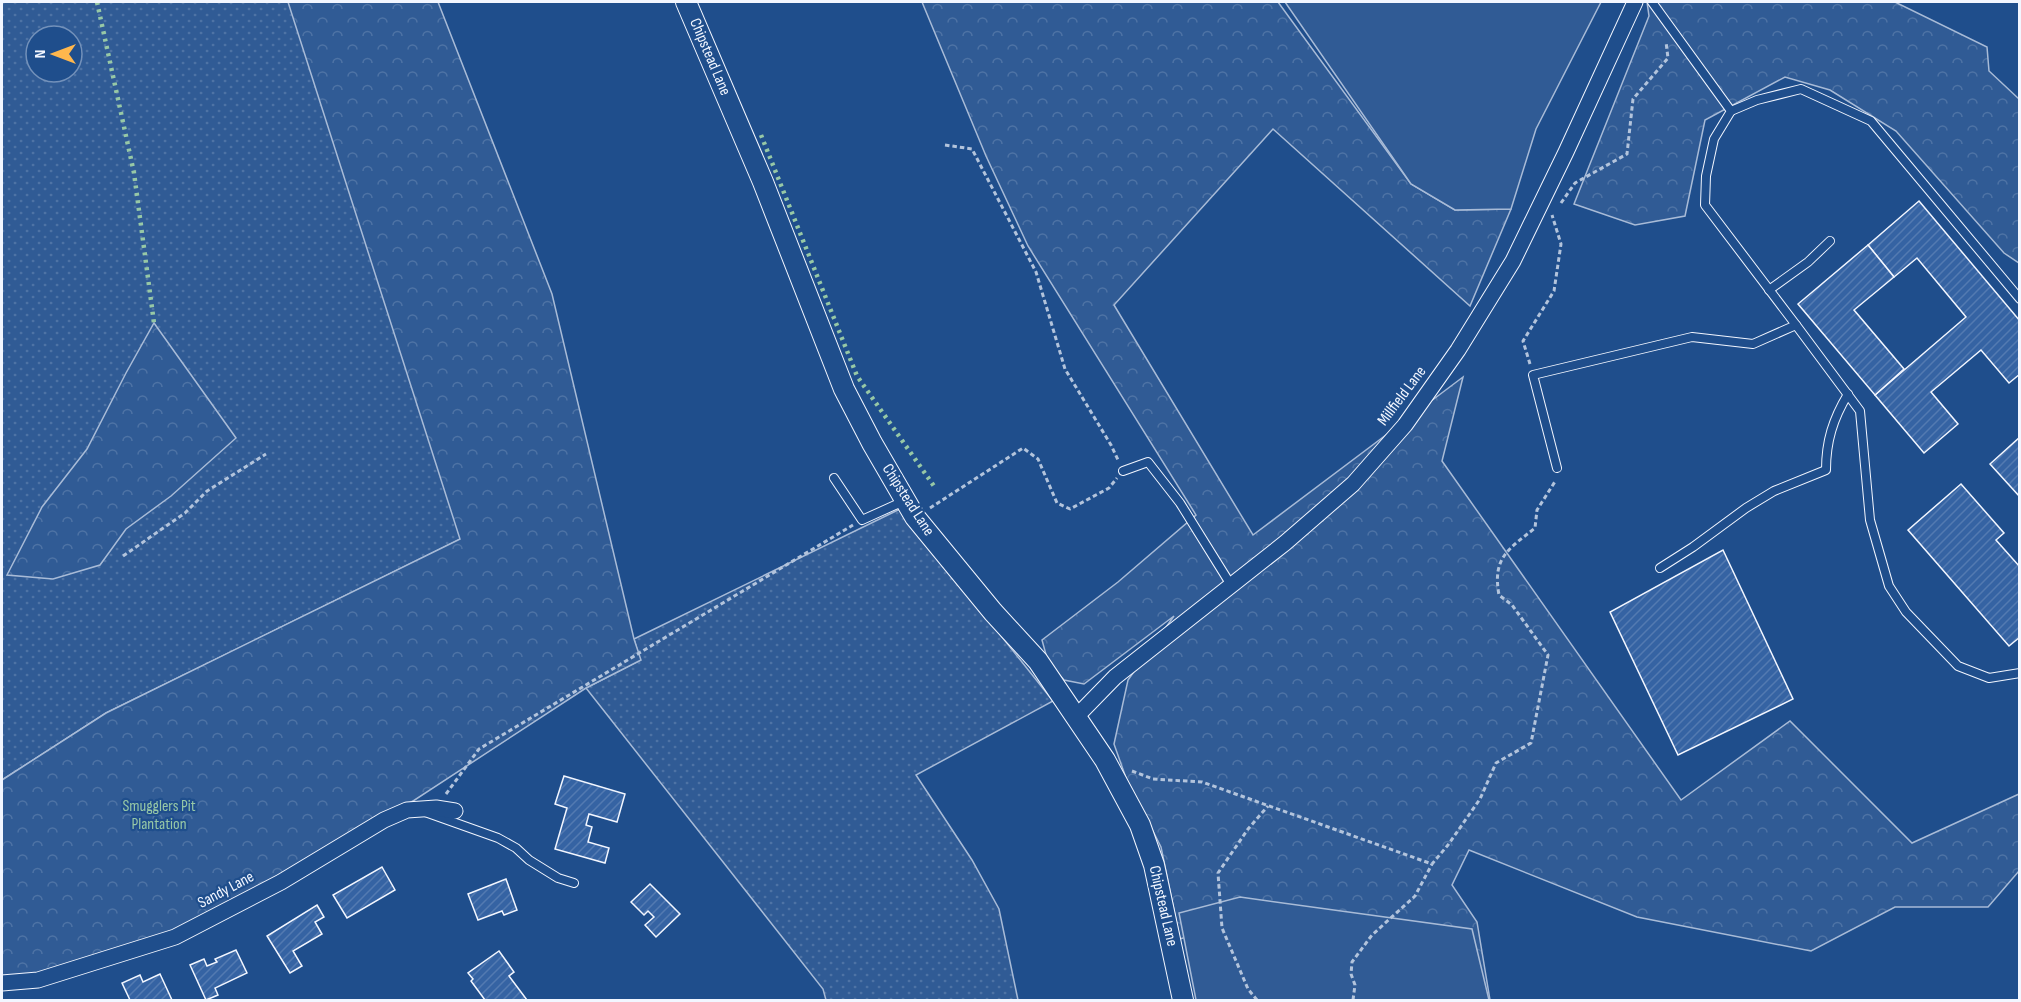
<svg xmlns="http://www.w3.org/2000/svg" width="2021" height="1002" viewBox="0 0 2021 1002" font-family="'Sofia Sans Condensed',sans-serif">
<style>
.grass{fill:url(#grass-dots);stroke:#a8bbd7;stroke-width:1.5;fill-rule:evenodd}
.forest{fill:url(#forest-crowns);stroke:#a8bbd7;stroke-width:1.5}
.built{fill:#305b95;stroke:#a8bbd7;stroke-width:1.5}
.building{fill:url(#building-hatch);stroke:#f2f6ff;stroke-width:1.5}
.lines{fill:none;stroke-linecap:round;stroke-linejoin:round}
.service-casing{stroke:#f2f6ff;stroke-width:10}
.minor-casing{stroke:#f2f6ff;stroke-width:17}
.tertiary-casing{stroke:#f2f6ff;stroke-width:22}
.path{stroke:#b3c4dc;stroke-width:3;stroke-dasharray:4.5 3;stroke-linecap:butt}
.service{stroke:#1f4e8c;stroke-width:8}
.minor{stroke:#1f4e8c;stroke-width:15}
.tertiary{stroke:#1f4e8c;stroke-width:20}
.hedge{stroke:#97c8a6;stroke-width:4.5;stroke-dasharray:3 4.5;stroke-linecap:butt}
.labels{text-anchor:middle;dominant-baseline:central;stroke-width:4.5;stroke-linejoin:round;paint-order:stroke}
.street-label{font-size:16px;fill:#f2f6ff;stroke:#1f4e8c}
.park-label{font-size:16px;fill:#97c8a6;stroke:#1f4e8c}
</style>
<defs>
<pattern id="grass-dots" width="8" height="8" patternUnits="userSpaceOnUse" patternTransform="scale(1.5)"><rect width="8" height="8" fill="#305b95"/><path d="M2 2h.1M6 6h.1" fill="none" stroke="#4e73a5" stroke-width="1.8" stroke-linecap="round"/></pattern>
<pattern id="forest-crowns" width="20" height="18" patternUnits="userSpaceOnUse" patternTransform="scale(1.5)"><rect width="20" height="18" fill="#305b95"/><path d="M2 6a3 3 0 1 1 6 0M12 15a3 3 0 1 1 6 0" fill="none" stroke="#4e73a5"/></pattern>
<pattern id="building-hatch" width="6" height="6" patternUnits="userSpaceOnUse" patternTransform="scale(1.5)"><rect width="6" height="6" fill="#3563a3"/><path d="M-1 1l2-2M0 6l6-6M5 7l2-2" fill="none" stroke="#537ab1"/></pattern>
</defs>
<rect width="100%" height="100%" fill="#1f4e8c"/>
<g class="grass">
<path d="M2,2H300L461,539L106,713L2,780ZM36,36H72V72H36Z"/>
<path d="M900,509L1053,701L916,775L972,860L999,909L1018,1000H826L823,989L586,688L640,660L634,639Z"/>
</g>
<g class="forest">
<path d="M288,2H438L552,294L634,639L641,660L586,688L384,820L175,937L2,983V780L106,713L460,539Z"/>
<path d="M922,2H1278L1411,184L1455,210L1511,209L1470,306L1273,129L1114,305L1253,535L1463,377L1442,461L1681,800L1790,721L1912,843L2019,794V871L1988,907H1895L1811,951L1637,917L1469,850L1452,885L1477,922L1490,1000H1439L1232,922L1180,939L1161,847L1126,778L1114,744L1128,680L1174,616L1084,684L1064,680L1048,662L1042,640L1118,582L1196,515L1028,246L986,156Z"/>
<path d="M1647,2H1895L1987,47L1989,71L2019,99V263L2004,253L1896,131L1830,90L1785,77L1705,120L1685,216L1635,225L1574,204L1649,16Z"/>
<path d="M154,323L236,438L171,496L126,529L100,565L53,579L7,575L42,507L87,449L126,373Z"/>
</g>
<g class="built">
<path d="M1285,2H1601L1536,129L1511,209L1455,210L1411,184Z"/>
<path d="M1240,897L1472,929L1489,1000H1196L1179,913Z"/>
</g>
<g class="building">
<path d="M1919,201L2020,321V374L2009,383L1981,350L1931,392L1958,424L1924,453L1875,395L1966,317L1917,258L1894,277L1868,245Z"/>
<path d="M1868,245L1894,277L1854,310L1904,369L1875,395L1798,304Z"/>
<path d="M2020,437V497L1990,464Z"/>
<path d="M1961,484L2004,533L1996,540L2020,567V637L2009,646L1908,530Z"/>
<path d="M1723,550L1793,699L1678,755L1610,612Z"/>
<path d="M564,776L625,794L617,822L589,814L586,825L592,827L588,842L609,848L605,863L555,849L567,808L555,804Z"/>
<path d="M382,867L395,890L347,918L333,895Z"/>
<path d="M506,879L517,910L504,915L502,911L478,920L468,894Z"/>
<path d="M650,884L680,914L656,937L645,925L654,917L648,911L644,915L631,902Z"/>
<path d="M317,905L324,917L315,922L322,934L293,951L302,966L290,973L267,936Z"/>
<path d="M236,950L247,973L215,988L218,995L206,1000L190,965L204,959L207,966L217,962L215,959Z"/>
<path d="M499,951L514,972L509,976L527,1000H485L471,981L473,979L468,973Z"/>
<path d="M160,974L172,1000H130L122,983L140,975L143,982Z"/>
</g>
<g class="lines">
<g class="service-casing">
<g id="service">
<path d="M1731,111L1757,100L1801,89L1871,121L2020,299"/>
<path d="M1769,290L1808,262L1830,241"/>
<path d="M1796,325L1860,411L1870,520L1889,586L1906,612L1958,666L1989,678L2020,673"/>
<path d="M1557,468L1533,375L1692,337L1753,344L1796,325L1705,205L1706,176L1714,139L1731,111L1652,2"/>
<path d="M1123,471L1148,462L1180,503L1231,585"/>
<path d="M834,478L862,520L904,501"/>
<path d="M1660,568L1693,547L1746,508L1774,491L1826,470C1826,441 1833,419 1848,394"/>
<path d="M425,812L498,838L516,848L529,860L558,878L574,883"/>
</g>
</g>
<g class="minor-casing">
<g id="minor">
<path d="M1076,717L1115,677L1285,543L1353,484L1405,425L1458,350L1513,261L1566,152L1635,2"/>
<path d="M2,983L38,980L175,937L281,882L384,820L407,810L436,808L455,811"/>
</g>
</g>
<g class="tertiary-casing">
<path id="tertiary" d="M686,2L763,182L844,389L872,443L915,517L993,612L1038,661L1105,760L1140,825L1154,865L1183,1000"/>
</g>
<g class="path">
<path d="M945,145L972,149L1036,272L1065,369L1111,445L1118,460"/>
<path d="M1561,203L1575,183L1627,154L1633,99L1668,58L1666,42"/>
<path d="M1530,364L1523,341L1554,291L1561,244L1552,215"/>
<path d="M930,508L1023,448L1038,459L1057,503L1070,509L1109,488L1117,478"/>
<path d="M123,556L185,513L207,491L266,454"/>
<path d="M1132,771L1153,779L1202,782L1432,864L1448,845L1480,799L1496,763L1531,743L1548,655L1512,605L1499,595C1492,557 1509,549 1535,528L1537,510L1556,480"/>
<path d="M446,794L479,749L853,525"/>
<path d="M1257,1000L1248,989L1222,928L1218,873L1248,829L1268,806"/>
<path d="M1353,1000L1355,985L1351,974L1352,962L1372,935L1415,896L1432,864"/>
</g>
<use href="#service" class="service"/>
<use href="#minor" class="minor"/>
<use href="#tertiary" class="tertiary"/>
<g class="hedge">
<path d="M97,2L134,173L154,323"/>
<path d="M761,135L857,376L936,489"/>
</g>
</g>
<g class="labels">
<g class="street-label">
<text transform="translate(710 57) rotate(67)">Chipstead Lane</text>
<text transform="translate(1402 396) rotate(-53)">Millfield Lane</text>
<text transform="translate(908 500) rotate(57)">Chipstead Lane</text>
<text transform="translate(226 890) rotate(-28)">Sandy Lane</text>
<text transform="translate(1163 906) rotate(77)">Chipstead Lane</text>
</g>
<g class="park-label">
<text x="159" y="806">Smugglers Pit<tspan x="159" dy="18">Plantation</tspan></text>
</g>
</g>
<rect width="2021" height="1002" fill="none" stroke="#f2f6ff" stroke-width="6"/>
<g transform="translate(54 54) rotate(270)"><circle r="28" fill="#1f4e8c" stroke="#7391ba" stroke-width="1.5"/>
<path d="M0-4.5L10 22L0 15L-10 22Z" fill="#ffb74d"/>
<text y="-9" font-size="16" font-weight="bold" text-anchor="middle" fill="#f2f6ff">N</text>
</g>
</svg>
